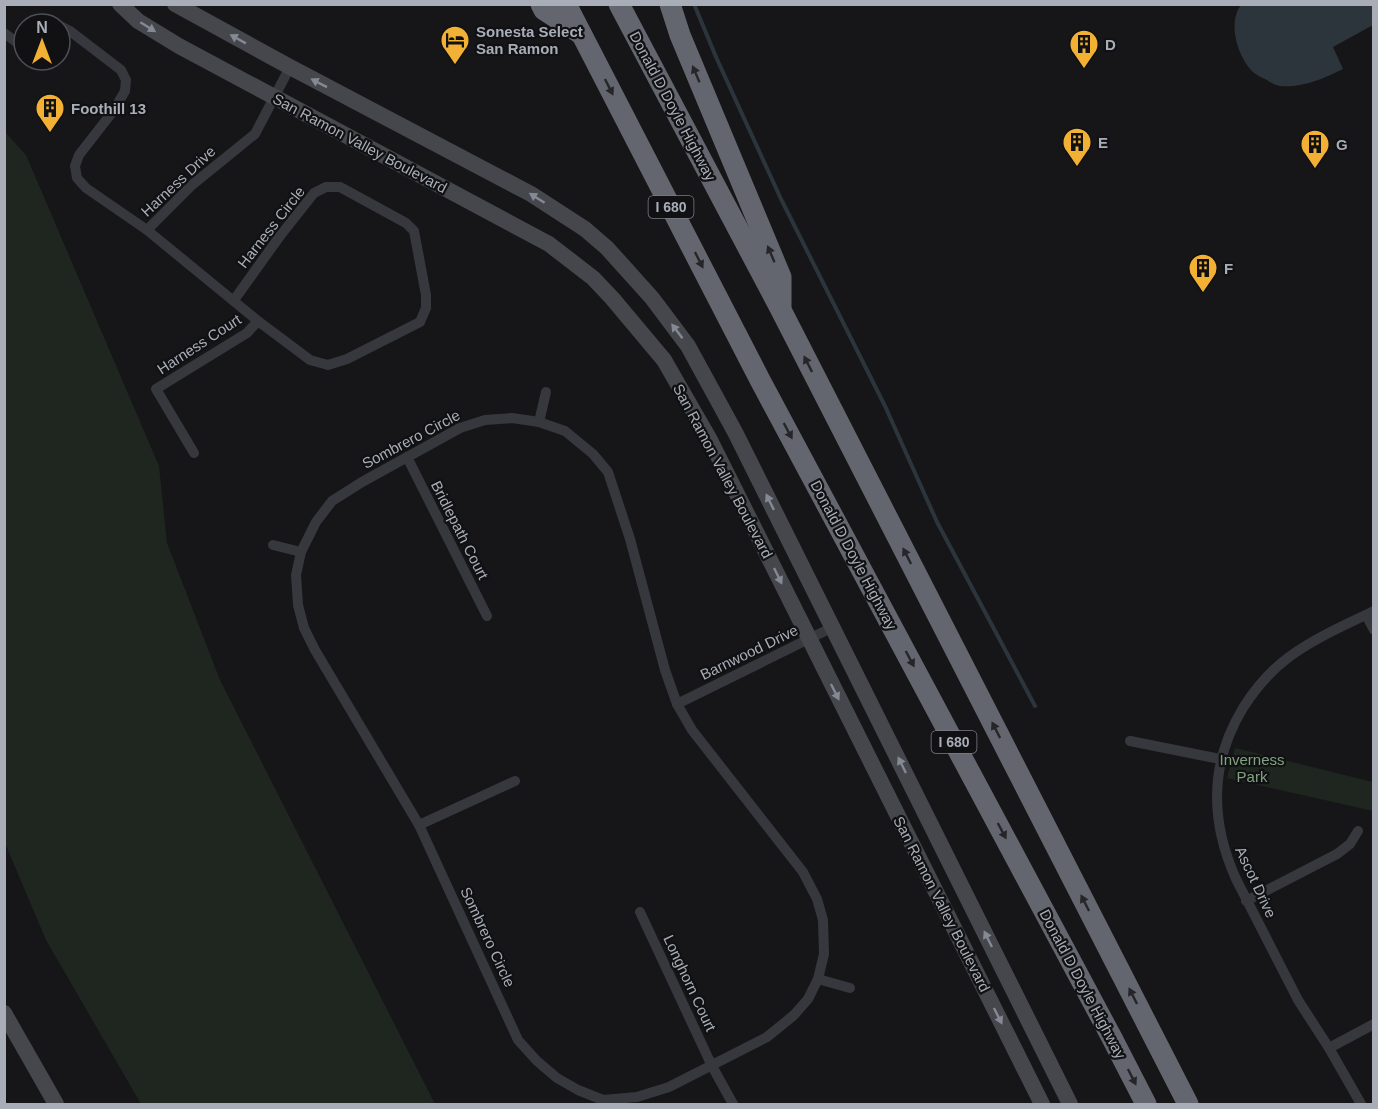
<svg xmlns="http://www.w3.org/2000/svg" width="1378" height="1109" viewBox="0 0 1378 1109" font-family="Arial,sans-serif">
<style>
.green{fill:#1e261f}
.water{fill:#2c353c}
.lines{fill:none;stroke-linecap:round;stroke-linejoin:round}
.stream{stroke:#2c353c;stroke-width:4}
.street{stroke:#37383d;stroke-width:10}
.secondary{stroke:#45474d;stroke-width:16}
.highway{stroke:#63666e;stroke-width:21}
.oneway{fill:#858993}
.oneway2{fill:#26262a}
.labels{text-anchor:middle;dominant-baseline:central;stroke-width:4.5;stroke-linejoin:round;paint-order:stroke}
.shield{fill:#111113;stroke:#7b7e86;stroke-width:1.5}
.shield-label{font-size:14px;font-weight:bold;fill:#a8adb8}
.poi-label{font-size:15px;font-weight:bold;fill:#a8adb8;stroke:#111113;text-anchor:start}
.street-label{font-size:15px;fill:#a8adb8;stroke:#111113}
.park-label{font-size:15px;fill:#7fa381;stroke:#111113}
</style>
<rect width="100%" height="100%" fill="#161618"/>
<g class="green">
<path d="M5,132L26,155L159,466L167,543L220,680L435,1104H141L46,940L5,843Z"/>
<path d="M1235,748L1373,782V811L1227,778Z"/>
</g>
<path class="water" d="M1241,5H1373V25L1333,47L1343,69C1323,79 1302,88 1280,86C1275,85 1271,83 1267,80C1263,78 1258,76 1254,73C1238,59 1227,23 1241,5Z"/>
<g class="lines">
<path class="stream" d="M694,4L716,57L781,199L885,406L937,522L1035,706"/>
<g class="street">
<path d="M60,26L70,31L121,70L126,80L125,91L114,110L79,155L75,166L77,178L86,188L147,230L192,185L255,134L290,67"/>
<path d="M4,33L19,44H24"/>
<path d="M147,230L258,321L310,360L328,365L347,359L420,322L426,308V295L414,231L406,223L340,187H326L314,193L280,236L234,300"/>
<path d="M512,418L539,422L565,431L593,454L608,472L630,539L665,670L677,704L692,730L803,872L817,899L823,920L824,954L818,979L808,999L794,1015L767,1037L669,1087L637,1097L603,1100L578,1090L557,1078L537,1061L518,1040L419,825L315,650L304,628L298,605L296,575L301,552L316,522L332,501L362,482L460,428L485,420Z"/>
<path d="M539,422L546,392"/>
<path d="M194,453L156,389L247,333L258,321"/>
<path d="M407,457L487,616"/>
<path d="M273,545L301,552"/>
<path d="M1366,615L1374,630"/>
<path d="M677,704L833,627"/>
<path d="M1130,741L1220,759"/>
<path d="M419,825L515,781"/>
<path d="M1246,901L1337,854L1350,844L1358,831"/>
<path d="M640,912L712,1066L733,1104"/>
<path d="M818,979L850,988"/>
<path d="M1329,1048L1374,1024"/>
<path d="M1361,1104L1329,1048L1298,1000L1236,879C1210,821 1209,764 1243,708C1255,689 1270,671 1289,657C1315,638 1345,625 1374,611"/>
</g>
<g class="secondary">
<path d="M120,4L138,21L179,46L549,244L593,278L612,298L664,360L710,440L1042,1104"/>
<path d="M175,4L290,67L531,194L585,229L607,248L652,298L688,346L735,432L1070,1104"/>
<path d="M4,1013L56,1104"/>
</g>
<g class="highway">
<path d="M541,4L544,10L581,34"/>
<path d="M566,4L760,380L1112,1038L1146,1104"/>
<path d="M619,4L781,310L1188,1104"/>
<path d="M670,4L680,35L781,277V307"/>
</g>
</g>
<defs><path id="oneway-solid" d="M-6-.8H1V-3.2L6.5 0L1 3.2V.8H-6Z" transform="scale(1.5)"/></defs>
<g class="oneway">
<use href="#oneway-solid" transform="translate(148 27) rotate(32)"/>
<use href="#oneway-solid" transform="translate(238 39) rotate(-151)"/>
<use href="#oneway-solid" transform="translate(319 83) rotate(-153)"/>
<use href="#oneway-solid" transform="translate(537 198) rotate(-148)"/>
<use href="#oneway-solid" transform="translate(677 331) rotate(-127)"/>
<use href="#oneway-solid" transform="translate(770 502) rotate(-116)"/>
<use href="#oneway-solid" transform="translate(778 576) rotate(64)"/>
<use href="#oneway-solid" transform="translate(835 692) rotate(63)"/>
<use href="#oneway-solid" transform="translate(902 765) rotate(-116)"/>
<use href="#oneway-solid" transform="translate(988 939) rotate(-116)"/>
<use href="#oneway-solid" transform="translate(998 1016) rotate(63)"/>
</g>
<g class="oneway2">
<use href="#oneway-solid" transform="translate(696 74) rotate(-113)"/>
<use href="#oneway-solid" transform="translate(609 87) rotate(63)"/>
<use href="#oneway-solid" transform="translate(771 254) rotate(-113)"/>
<use href="#oneway-solid" transform="translate(699 260) rotate(63)"/>
<use href="#oneway-solid" transform="translate(808 364) rotate(-117)"/>
<use href="#oneway-solid" transform="translate(788 431) rotate(62)"/>
<use href="#oneway-solid" transform="translate(907 556) rotate(-117)"/>
<use href="#oneway-solid" transform="translate(910 659) rotate(62)"/>
<use href="#oneway-solid" transform="translate(996 730) rotate(-117)"/>
<use href="#oneway-solid" transform="translate(1002 831) rotate(62)"/>
<use href="#oneway-solid" transform="translate(1085 903) rotate(-117)"/>
<use href="#oneway-solid" transform="translate(1133 996) rotate(-117)"/>
<use href="#oneway-solid" transform="translate(1132 1077) rotate(63)"/>
</g>
<defs>
<g id="hotel-pin" transform="scale(1.5)"><path d="M0 17L-7.5 6A9.5 9.5 0 1 1 7.5 6Z" fill="#f2b134" stroke="#111113"/><path d="M-6-4.5h1.5V1H6V5H4.5V3h-9V5H-6ZM-4 0a1.8 1.8 0 1 1 3.6 0ZM.5 0V-2.5h3Q6-2.5 6 0Z" fill="#111"/></g>
<g id="building-pin" transform="scale(1.5)"><path d="M0 17L-7.5 6A9.5 9.5 0 1 1 7.5 6Z" fill="#f2b134" stroke="#111113"/><path d="M-4-6H4V6H1V3H-1V6H-4ZM-2.5-4.3h1.7v1.8h-1.7ZM.8-4.3h1.7v1.8H.8ZM-2.5-1h1.7V.8h-1.7ZM.8-1h1.7V.8H.8Z" fill="#111"/></g>
</defs>
<g fill-rule="evenodd">
<use href="#hotel-pin" x="455" y="40"/>
<use href="#building-pin" x="1084" y="44"/>
<use href="#building-pin" x="50" y="108"/>
<use href="#building-pin" x="1077" y="142"/>
<use href="#building-pin" x="1315" y="144"/>
<use href="#building-pin" x="1203" y="268"/>
</g>
<g class="labels">
<g class="shield">
<rect x="648.5" y="196" width="45" height="22" rx="4.5"/>
<rect x="931.5" y="731" width="45" height="22" rx="4.5"/>
</g>
<g class="shield-label">
<text x="671" y="207">I 680</text>
<text x="954" y="742">I 680</text>
</g>
<g class="poi-label">
<text x="476" y="31">Sonesta Select<tspan x="476" dy="17">San Ramon</tspan></text>
<text x="1105" y="44">D</text>
<text x="71" y="108">Foothill 13</text>
<text x="1098" y="142">E</text>
<text x="1336" y="144">G</text>
<text x="1224" y="268">F</text>
</g>
<g class="street-label">
<text transform="translate(673 106) rotate(62)">Donald D Doyle Highway</text>
<text transform="translate(360 143) rotate(28)">San Ramon Valley Boulevard</text>
<text transform="translate(178 181) rotate(-43)">Harness Drive</text>
<text transform="translate(271 227) rotate(-52)">Harness Circle</text>
<text transform="translate(199 344) rotate(-33)">Harness Court</text>
<text transform="translate(411 439) rotate(-28)">Sombrero Circle</text>
<text transform="translate(723 471) rotate(62)">San Ramon Valley Boulevard</text>
<text transform="translate(460 530) rotate(63)">Bridlepath Court</text>
<text transform="translate(854 555) rotate(62)">Donald D Doyle Highway</text>
<text transform="translate(749 652) rotate(-26)">Barnwood Drive</text>
<text transform="translate(1256 882) rotate(65)">Ascot Drive</text>
<text transform="translate(942 904) rotate(63)">San Ramon Valley Boulevard</text>
<text transform="translate(488 937) rotate(65)">Sombrero Circle</text>
<text transform="translate(690 983) rotate(65)">Longhorn Court</text>
<text transform="translate(1083 984) rotate(62)">Donald D Doyle Highway</text>
</g>
<g class="park-label">
<text x="1252" y="759">Inverness<tspan x="1252" dy="17">Park</tspan></text>
</g>
</g>
<rect width="1378" height="1109" fill="none" stroke="#a8adb8" stroke-width="12"/>
<g transform="translate(42 42)"><circle r="28" fill="#111113" stroke="#4d4f55" stroke-width="1.5"/>
<path d="M0-4.5L10 22L0 15L-10 22Z" fill="#f2b134"/>
<text y="-9" font-size="16" font-weight="bold" text-anchor="middle" fill="#a8adb8">N</text>
</g>
</svg>
